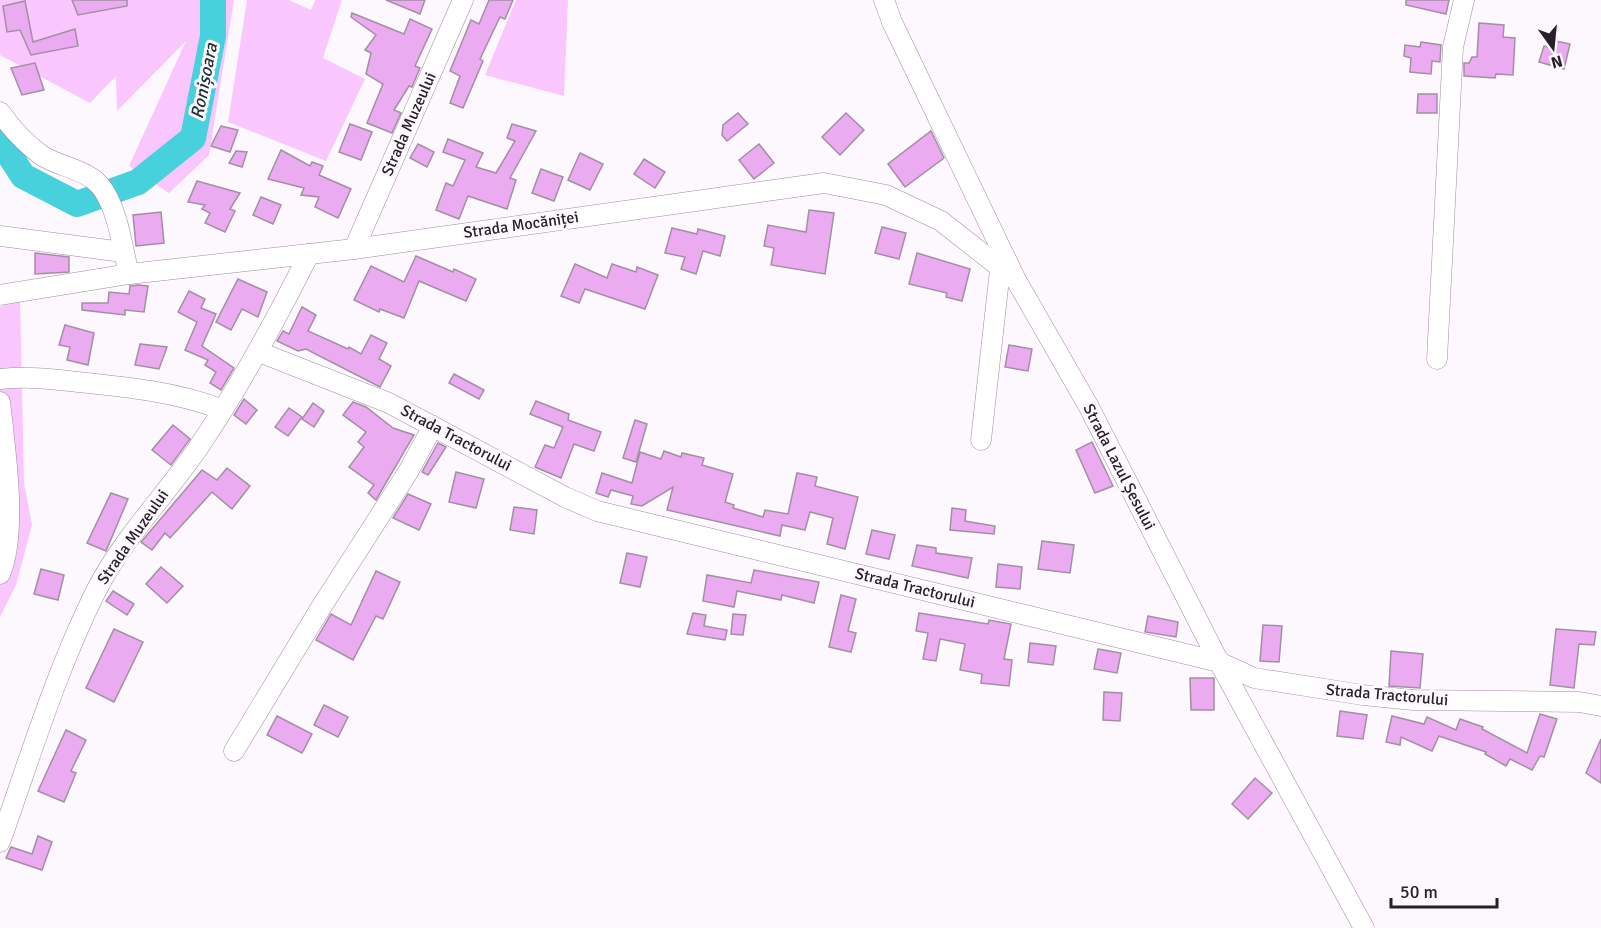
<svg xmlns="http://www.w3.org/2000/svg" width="1601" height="928" viewBox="0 0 1601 928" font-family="Signika,sans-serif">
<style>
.green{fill:#f9c6fd}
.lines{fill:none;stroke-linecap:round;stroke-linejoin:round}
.river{stroke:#46d1dc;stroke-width:26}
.building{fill:#ebabf0;stroke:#a38ea5;stroke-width:1.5}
.minor-casing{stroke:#a08ca2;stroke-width:21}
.minor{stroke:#fff;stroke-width:20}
.labels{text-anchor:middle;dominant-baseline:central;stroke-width:6;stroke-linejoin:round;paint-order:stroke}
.street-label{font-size:16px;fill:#282028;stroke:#fdf8fd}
.water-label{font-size:18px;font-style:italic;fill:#1a3133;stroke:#fdf8fd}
</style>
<rect width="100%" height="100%" fill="#fdf8fd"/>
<g class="green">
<path d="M0,0H234L209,155L169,193L129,166L186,41L117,111L116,76L90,103L0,55Z"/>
<path d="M247,0H289L311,10L315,0H342L323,58L365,79L326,161L228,122Z"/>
<path d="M516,0H568L564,96L485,75Z"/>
<path d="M20,298L24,483L32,525L16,585L0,617V307Z"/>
</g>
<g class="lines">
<path class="river" d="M0,140L23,176L77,204L138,182L193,138L213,36V0"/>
</g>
<g class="building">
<path d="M72,0H127V6L78,15Z"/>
<path d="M386,0H425L420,14Z"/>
<path d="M489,0H513L505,19L500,17L480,59L483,61L463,108L450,103L460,76L450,71L471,20L479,24Z"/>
<path d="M1406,0H1449L1446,14L1406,5Z"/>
<path d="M25,1L33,42L75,29L78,46L31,55L20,30L7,32L3,6Z"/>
<path d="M352,13L404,34L410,19L432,29L415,66L420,68L412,87L409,86L394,110L401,113L392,133L367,123L383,84L366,74L371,53L365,50L376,35L351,17Z"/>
<path d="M1479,23L1504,25L1503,37L1515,38L1513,75L1496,74L1495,78L1464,76V63H1469L1472,57H1477Z"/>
<path d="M1556,41L1570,44L1564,69L1539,62L1544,46L1554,48Z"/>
<path d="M1421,42L1441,45L1440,62L1432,61L1431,74L1410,72L1411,58L1404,56L1405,45L1420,47Z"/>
<path d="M35,63L44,90L22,95L11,68Z"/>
<path d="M1418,94H1437V113H1417Z"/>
<path d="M738,113L748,124L727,141L722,135L723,125Z"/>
<path d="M846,113L864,130L840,155L822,137Z"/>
<path d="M350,124L372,132L361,160L339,152Z"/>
<path d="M512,124L536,131L510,178L516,180L507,209L468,196L459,219L436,210L446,183L453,186L465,160L443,152L448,139L483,153L476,167L496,173L515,141L507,138Z"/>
<path d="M221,126L238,130L230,152L211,146Z"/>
<path d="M931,131L944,158L905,187L888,164Z"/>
<path d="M418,144L434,152L427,167L410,158Z"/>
<path d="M759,144L774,163L754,179L739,160Z"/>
<path d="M281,150L310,166L312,162L323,166L319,175L351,189L338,218L315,207L319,197L301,195L304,188L268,179Z"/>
<path d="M236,151L247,152L242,167L229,163Z"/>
<path d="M580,153L603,164L590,190L568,180Z"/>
<path d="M644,159L665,172L655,188L634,174Z"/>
<path d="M541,169L563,177L554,201L532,193Z"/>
<path d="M197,181L240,193L230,209L235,211L225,232L205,223L210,213L202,209L205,205L188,202Z"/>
<path d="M261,197L281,205L273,224L253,215Z"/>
<path d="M809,210L834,213L825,274L771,265L774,248L764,246L768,225L806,232Z"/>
<path d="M161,212L164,243L136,246L133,215Z"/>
<path d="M882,227L906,233L899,259L875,253Z"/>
<path d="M672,228L697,234L698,229L725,236L720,256L703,251L696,274L681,269L685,257L665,253Z"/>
<path d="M35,253L69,257V272L35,274Z"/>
<path d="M917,253L970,269L962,301L946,297L947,293L909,284Z"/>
<path d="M416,256L453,272L454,269L476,279L466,301L419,281L404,318L380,309L379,312L354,300L371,266L404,282Z"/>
<path d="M575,264L607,278L612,264L636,272L637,267L658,275L645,309L585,289L579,303L561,296Z"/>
<path d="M238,279L267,292L258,317L242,309L231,330L216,322Z"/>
<path d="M138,285L148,286L144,312L125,310V315L82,310V303H108L109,292L129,294L130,286Z"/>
<path d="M189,291L205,299L201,308L216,314L202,346L234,368L221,390L210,383L216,372L205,365L208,360L185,350L197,322L178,312Z"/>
<path d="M302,307L316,315L308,331L348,349L349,347L361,354L371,335L387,343L379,359L391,366L380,387L306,349L298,351L277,341L283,331L289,334Z"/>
<path d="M65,325L94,333L88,365L67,360L70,347L59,345Z"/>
<path d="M140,344L167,347L159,369L135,365Z"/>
<path d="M1009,345L1032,349L1028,371L1005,367Z"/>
<path d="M454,374L484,390L479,399L449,383Z"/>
<path d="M244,399L257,410L246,424L234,415Z"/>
<path d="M536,401L569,414L568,420L601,432L594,451L574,444L561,478L535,467L545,445L554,448L563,427L530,414Z"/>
<path d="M353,402L366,407L393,428L414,435L376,500L368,493L374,485L349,467L364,447L358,442L366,432L343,415Z"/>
<path d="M313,403L324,411L314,427L302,419Z"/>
<path d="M289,408L302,417L288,436L275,427Z"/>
<path d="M635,420L647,424L636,462L623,458Z"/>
<path d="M173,425L190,439L171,465L152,450Z"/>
<path d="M1092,442L1113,486L1095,493L1076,450Z"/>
<path d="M438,443L446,447L428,475L422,472Z"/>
<path d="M664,451L681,457L682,453L704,458L702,465L733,474L725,502L734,505L733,508L763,517L765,510L788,514L797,473L817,477L815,486L858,497L845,549L827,544L833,518L810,512L805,530L782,525L780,536L667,510L673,487L642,506L631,504L633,496L611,490L608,497L596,493L602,473L632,483L640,452L661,459Z"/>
<path d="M227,468L250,486L232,509L212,492L170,538L165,533L152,550L141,542L202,470L217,480Z"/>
<path d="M456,472L484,479L476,508L449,502Z"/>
<path d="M111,493L128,499L106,551L87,543Z"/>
<path d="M408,494L431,504L419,530L393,518Z"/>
<path d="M514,507L537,510L534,534L510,530Z"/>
<path d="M952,508L966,510L965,521L995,526L994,534L950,530Z"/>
<path d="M872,530L895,535L889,559L866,554Z"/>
<path d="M1042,541L1074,545L1070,573L1038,569Z"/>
<path d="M917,545L936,548V553L972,558L968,578L912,566Z"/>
<path d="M627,553L647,557L640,587L620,583Z"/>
<path d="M998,564L1022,567L1020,589L996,587Z"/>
<path d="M161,567L183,586L167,603L146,584Z"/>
<path d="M41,569L64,575L58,600L34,594Z"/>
<path d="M754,570L819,582L814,603L782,595L781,600L737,591L734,607L703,601L707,575L751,583Z"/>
<path d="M376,571L400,582L383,619L376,616L353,660L316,640L331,614L351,625Z"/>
<path d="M113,591L134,604L127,615L106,601Z"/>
<path d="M841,595L856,599L848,631L856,633L851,652L829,647Z"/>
<path d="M693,613L706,615L704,626L727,630L725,640L687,634Z"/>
<path d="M919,613L988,624L989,620L1011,624L1004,659L1012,660L1009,686L981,683L982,674L960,670L965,644L940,639L936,661L923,659L928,633L916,631Z"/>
<path d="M733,614L746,615L743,635L731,634Z"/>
<path d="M1148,616L1178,622L1176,637L1145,632Z"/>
<path d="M1263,625L1282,626L1279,662L1260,661Z"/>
<path d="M114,629L143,642L114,702L86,688Z"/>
<path d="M1556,629L1596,632L1594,645L1579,644L1574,688L1550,685Z"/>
<path d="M1030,643L1056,646L1053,665L1028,662Z"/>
<path d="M1098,649L1121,653L1117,673L1094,669Z"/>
<path d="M1391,651L1423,654L1420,688L1389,686Z"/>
<path d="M1190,678H1214V710H1191Z"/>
<path d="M1104,692L1122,693L1120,721L1103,720Z"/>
<path d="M324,705L348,717L338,737L314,725Z"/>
<path d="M1340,711L1367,715L1363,739L1337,736Z"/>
<path d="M1540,714L1557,719L1544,757L1540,756L1532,770L1510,759L1506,766L1485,754L1486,752L1439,736L1432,751L1401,737L1400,745L1386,742L1392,716L1424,724L1427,717L1456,730L1460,719L1483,727L1482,729L1527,753Z"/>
<path d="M277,716L312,734L302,753L267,735Z"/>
<path d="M66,730L86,740L71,771L76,773L64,802L38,791Z"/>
<path d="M1601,739V783L1586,773Z"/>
<path d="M1255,778L1272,793L1248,819L1232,804Z"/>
<path d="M38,836L52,842L42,870L6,858L11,847L32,854Z"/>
</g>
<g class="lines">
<g class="minor-casing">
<g id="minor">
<path d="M884,0L892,22L1016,280L1089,407L1219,662L1364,928"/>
<path d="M0,112C11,128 25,143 41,155C60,168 91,169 104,191C119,215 122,247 129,274"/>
<path d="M0,236L123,252"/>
<path d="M354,249L463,0"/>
<path d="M0,295L129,274L354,249L824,183L886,195L941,221L1016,280"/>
<path d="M259,352L389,403L565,497L597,511L1219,662L1254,678L1363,695L1413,700L1579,702L1601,706"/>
<path d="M1437,359L1453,47L1464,0"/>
<path d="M0,379C27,376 52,379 78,382C127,387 177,392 223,410"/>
<path d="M0,402C5,448 18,532 0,574"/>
<path d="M981,440L1000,270"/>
<path d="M234,751L320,609L408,472L433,426"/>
<path d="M0,842C30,758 56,671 96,591C122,540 163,498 196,451C239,388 275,322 309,254"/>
</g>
</g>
<use href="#minor" class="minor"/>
</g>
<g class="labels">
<g class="street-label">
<text transform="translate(409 124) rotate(-66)">Strada Muzeului</text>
<text transform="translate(521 225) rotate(-8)">Strada Mocăniței</text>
<text transform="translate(456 438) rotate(28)">Strada Tractorului</text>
<text transform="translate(1119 467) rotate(63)">Strada Lazul Șesului</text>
<text transform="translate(133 537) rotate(-55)">Strada Muzeului</text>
<text transform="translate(915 588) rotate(14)">Strada Tractorului</text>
<text transform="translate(1387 695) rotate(5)">Strada Tractorului</text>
</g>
<g class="water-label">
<text transform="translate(204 81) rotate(-79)">Ronișoara</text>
</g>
</g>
<g transform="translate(1553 48) rotate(165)" stroke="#fdf8fd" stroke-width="4.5" paint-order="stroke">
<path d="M0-4.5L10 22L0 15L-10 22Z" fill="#282028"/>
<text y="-9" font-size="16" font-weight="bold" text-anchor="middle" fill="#282028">N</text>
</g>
<path d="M1391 898v9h106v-9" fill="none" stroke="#282028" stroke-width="3"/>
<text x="1400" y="898" font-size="18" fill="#282028" stroke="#fdf8fd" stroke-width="4.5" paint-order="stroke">50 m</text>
</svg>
